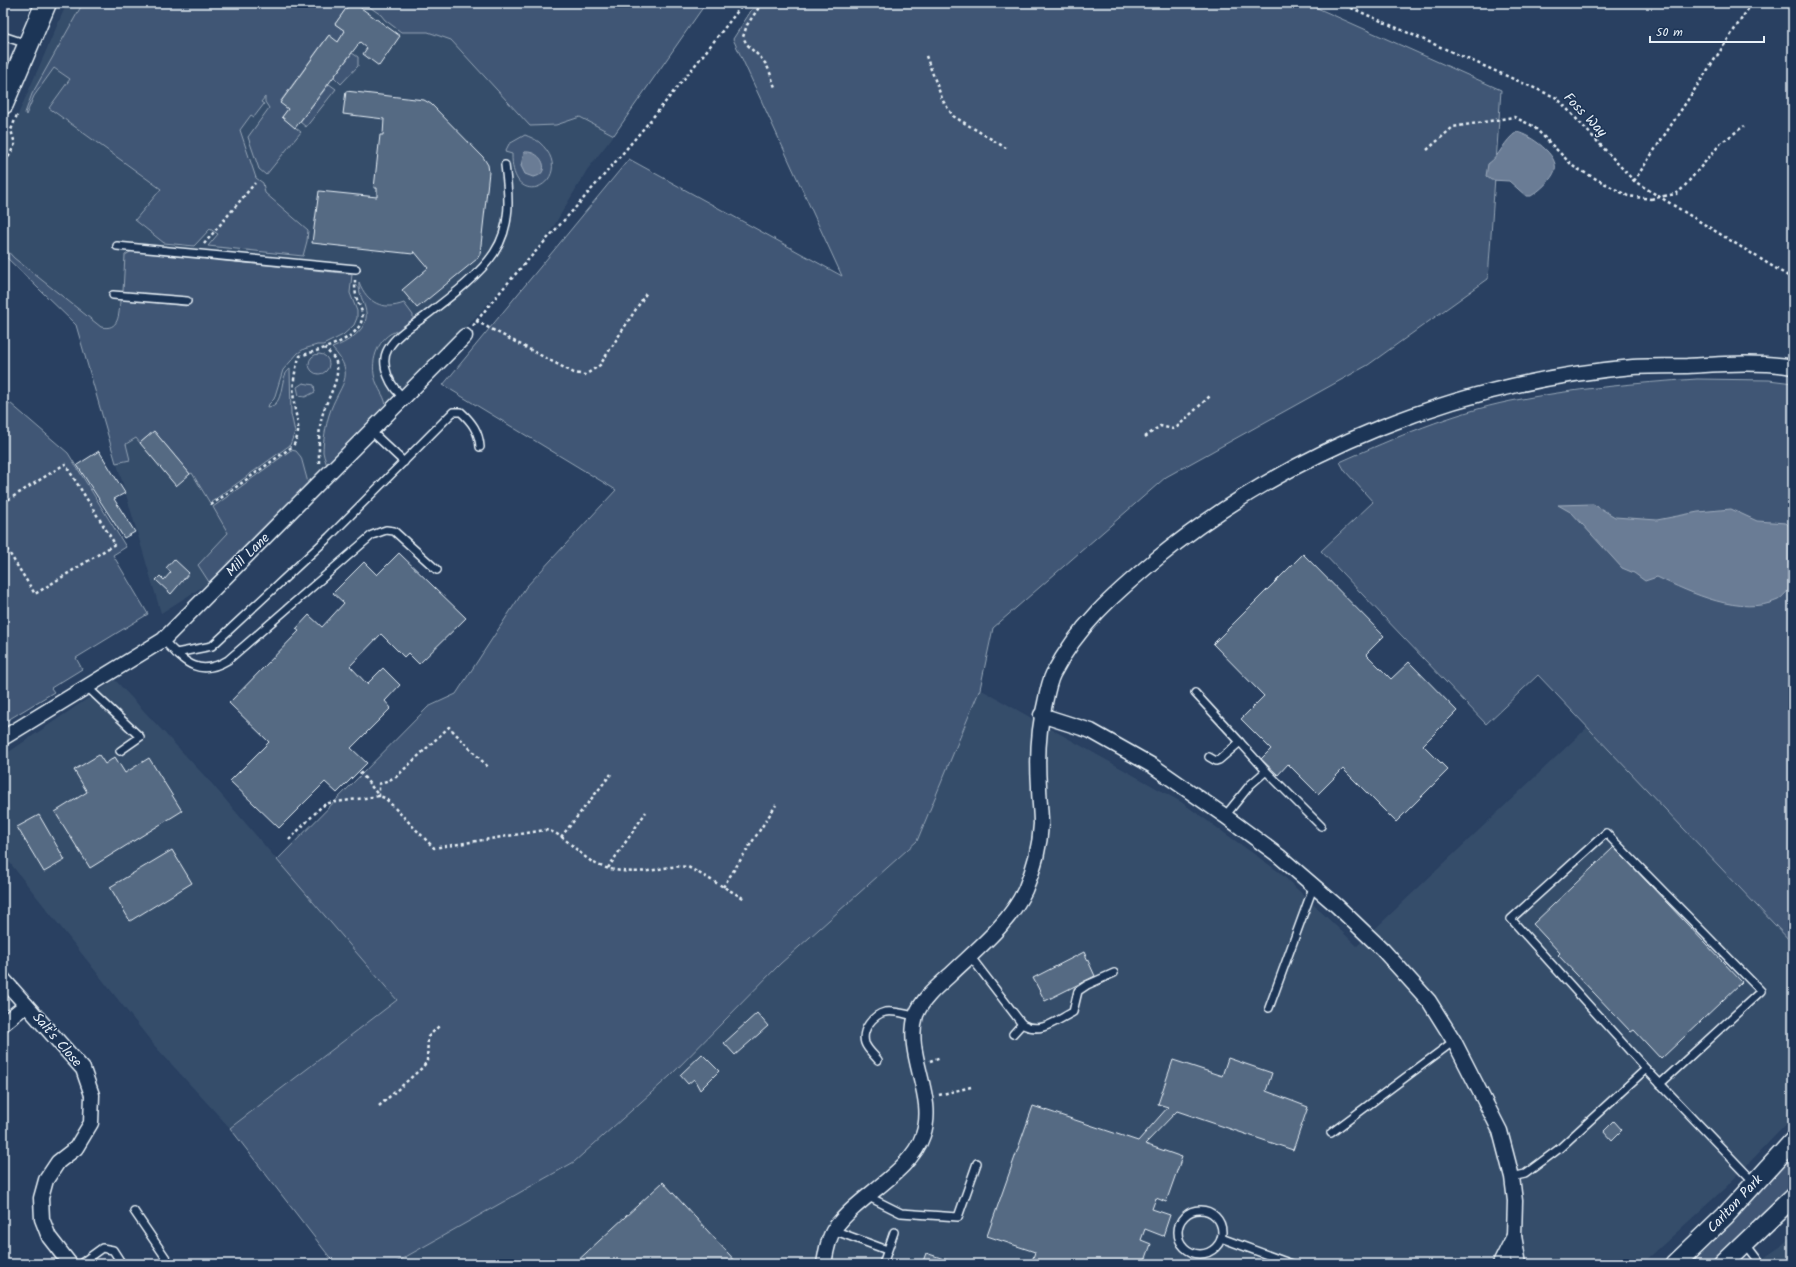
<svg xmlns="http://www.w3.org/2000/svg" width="1796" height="1267" viewBox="0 0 1796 1267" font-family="Kalam,sans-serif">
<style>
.built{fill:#364d6b}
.green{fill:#415774;stroke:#94a4b6}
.water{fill:#6b7c95;stroke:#9dabbd}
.building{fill:#556a83;stroke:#e8f1f8}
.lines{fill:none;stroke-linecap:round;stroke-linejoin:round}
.service-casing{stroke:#e8f1f8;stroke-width:10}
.minor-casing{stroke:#e8f1f8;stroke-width:17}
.tertiary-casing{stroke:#e8f1f8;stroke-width:21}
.secondary-casing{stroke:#e8f1f8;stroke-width:23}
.path{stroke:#e8f1f8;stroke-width:2.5;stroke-dasharray:3 3;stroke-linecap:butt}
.service{stroke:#1d3557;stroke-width:7}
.minor{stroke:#1d3557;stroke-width:14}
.tertiary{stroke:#1d3557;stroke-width:18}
.secondary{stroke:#1d3557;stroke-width:20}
.path-bridge{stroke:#e8f1f8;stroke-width:2.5;stroke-dasharray:3 3;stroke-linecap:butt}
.labels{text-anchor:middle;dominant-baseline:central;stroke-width:3;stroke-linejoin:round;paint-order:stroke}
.street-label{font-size:14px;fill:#e8f1f8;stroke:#1d3557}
</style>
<rect width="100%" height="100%" fill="#294061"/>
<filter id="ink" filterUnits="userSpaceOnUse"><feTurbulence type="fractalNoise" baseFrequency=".025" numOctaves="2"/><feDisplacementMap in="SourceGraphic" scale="8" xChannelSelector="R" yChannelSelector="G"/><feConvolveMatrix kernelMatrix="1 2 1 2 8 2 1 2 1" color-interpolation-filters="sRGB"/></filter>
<g filter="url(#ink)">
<g class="built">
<path d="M67,3H706L614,135L587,170L546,239L462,332L310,490L207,584L161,613L76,325L3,254V149Z"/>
<path d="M115,680L212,784L397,1000L230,1128L154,1045L3,854V756Z"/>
<path d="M980,689L1181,802L1279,872L1357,946L1594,721L1793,938V1117L1726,1187L1642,1264H393L574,1162L670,1076L780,964L917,841Z"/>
<path d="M1793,1235V1264H1755L1780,1247Z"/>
</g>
<g class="green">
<path d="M83,3H350L335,24L345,31L338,42L328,36L280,102L288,109L282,117L301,132L266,175L259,169L248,137L269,108L265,102V97L261,102L264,104L254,117L251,115L240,130L256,178L263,183L265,193L308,230L307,241L303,256L208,246L218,234L210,229L194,246L164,243L135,220L161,189L49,108L70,79L54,68L34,96L26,115L25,113L32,94Z"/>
<path d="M364,3H706L614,135L580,117L556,125L530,126L451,40L428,32H401L385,20L381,15Z"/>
<path d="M756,3H1306L1501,90L1488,279L1368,365L1166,477L993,628L980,689L917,841L780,964L670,1076L574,1162L393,1264H335L230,1128L397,1000L277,860L428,707L456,694L526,587L616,490L443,385L629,159L842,276L733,39Z"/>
<path d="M352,53L358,57V66L341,84L334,77Z"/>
<path d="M329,84L336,89L306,127L300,122Z"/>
<path d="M525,135C530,137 535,139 539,142C581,178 511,218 512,154L505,152L509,144Z"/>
<path d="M3,246L14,258L101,327C119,331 119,315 120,301L123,299L186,306L187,297L123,292L125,255L132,251L352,274L350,293L357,311V318L354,325L343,335L323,345H317L304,349L298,353L283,370L274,399L269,404L268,407C286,405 278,377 290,369L291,414L295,432L290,445L210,503L192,473L190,474L154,431L140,443L136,438L126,444L130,460L116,463L76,325L3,254Z"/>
<path d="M359,282C367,303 383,311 404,303L413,315V325C406,328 397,330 390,334C375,344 369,367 377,384C380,392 385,397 386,406L328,470C327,464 324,458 323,452C323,441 326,425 329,415C338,385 359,377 332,348C346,343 369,330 366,312C364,301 358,294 359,282Z"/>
<circle cx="319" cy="364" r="10"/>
<path d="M1697,379L1769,380L1793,383V944L1538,675L1486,724L1321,551L1373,502L1345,471L1340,462C1394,438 1452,413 1511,401C1572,389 1635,383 1697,379Z"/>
<path d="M303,383L314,385L315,392L305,397L299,396L297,387Z"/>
<path d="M10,403L68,453L126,547L113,555L148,614L76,658L82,669L51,688L54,692L3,723V409Z"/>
<path d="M291,450L296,451L301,457L310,490L209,582L198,565L228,533L213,507Z"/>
<path d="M1793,1153V1184L1751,1226L1708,1264H1689Z"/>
</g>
<g class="water">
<path d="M1517,132C1530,135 1559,155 1555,170C1552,180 1539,191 1531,196H1526L1509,181L1491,180L1486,176L1488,164C1500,156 1504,140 1517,132Z"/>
<path d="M524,152C543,150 552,175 533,177L525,174L521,166Z"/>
<path d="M1593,504L1615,517L1657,520L1698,512L1731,509L1757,521L1786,523L1793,530V585C1789,589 1783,597 1778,600C1741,617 1691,593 1657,577L1645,581L1634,573L1622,568L1572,513L1558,505Z"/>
</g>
<g class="building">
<path d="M350,3H354L400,36L379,66L363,54L367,48L360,42L295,128L282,117L288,109L280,103L329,35L338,42L345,31L335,24Z"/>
<path d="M346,91L424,100L431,104L483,157L488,165L489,172L480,254L477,259L417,308L402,290L428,268L414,251L413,254L312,243L319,191L377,197V188H374L380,135H383L384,119L343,114Z"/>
<path d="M154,431L190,474L176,486L140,443Z"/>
<path d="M99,451L125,493L114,499L135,532L124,538L77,465Z"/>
<path d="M399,553L466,618L419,664L408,653L404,657L381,634L350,666L367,684L383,668L400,685L385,701L391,708L351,748L367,763L337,793L325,782L279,828L230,781L269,742L229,703L299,631L296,629L309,615L322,627L344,603L333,593L364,562L377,575Z"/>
<path d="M1303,554L1384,636L1366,654L1391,679L1409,662L1457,711L1423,745L1448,770L1396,822L1343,769L1318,794L1288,764L1278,775L1261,759L1271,749L1241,719L1264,696L1213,644Z"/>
<path d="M174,559L189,573L171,594L156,580L160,576L164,580L171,572L166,568Z"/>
<path d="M99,755L105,764L115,757L125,773L149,758L182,811L90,868L55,812L87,792L74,770Z"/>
<path d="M39,815L65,860L44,872L17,827Z"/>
<path d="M1614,847L1742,982L1661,1059L1634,1030L1631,1032L1558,955L1560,953L1533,924Z"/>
<path d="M172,850L192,883L130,921L110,887Z"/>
<path d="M1084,952L1095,976L1045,1001L1033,978Z"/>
<path d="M757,1013L768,1026L735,1055L724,1043Z"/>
<path d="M702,1054L719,1071L700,1090L694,1079L688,1084L680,1075Z"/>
<path d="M1228,1058L1272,1073L1266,1091L1308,1107L1293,1150L1177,1111L1145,1144L1182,1157L1166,1202L1156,1198L1152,1209L1170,1215L1163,1236L1145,1229L1141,1240L1151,1244L1144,1264H1031L1035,1252L987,1236L1033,1106L1138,1141L1168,1107L1158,1104L1173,1060L1222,1076Z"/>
<path d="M1614,1121L1622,1130L1612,1140L1604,1131Z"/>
<path d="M663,1182L738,1264H574Z"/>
<path d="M926,1253L959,1264H922Z"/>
</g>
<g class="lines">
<g class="service-casing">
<g id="service">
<path d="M3,36L27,44"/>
<path d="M117,246L356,269"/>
<path d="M113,295L187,301"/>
<path d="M404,397C391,389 379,364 388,349C396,335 412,326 424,317C446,300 479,276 494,253C512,226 509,195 505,165"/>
<path d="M371,431L404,462"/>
<path d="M163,640C185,662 198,678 228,660L372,535L386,530L394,531L437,570"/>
<path d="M176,653L212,646L329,537L453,412H461C472,422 479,432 480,447"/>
<path d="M86,686L140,737L120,751"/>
<path d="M1195,693L1240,742L1219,760L1216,761L1209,757"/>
<path d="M1266,771L1321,826"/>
<path d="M1225,816L1250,785L1266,771L1240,742"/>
<path d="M970,956L1022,1024"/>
<path d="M1269,1008L1314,885"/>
<path d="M1013,1034L1022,1024C1040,1035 1057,1020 1073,1012L1078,991L1087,985L1114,973"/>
<path d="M878,1060C874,1055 867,1049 865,1043C861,1030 873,1015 885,1012C895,1010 907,1015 916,1016"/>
<path d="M1646,1069L1511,919L1606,833L1761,991L1660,1084"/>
<path d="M1331,1133L1454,1041"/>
<path d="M1512,1177L1525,1174L1560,1148L1646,1069L1755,1183"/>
<path d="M867,1196L901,1213L958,1217L977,1163"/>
<circle cx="1200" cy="1232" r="22"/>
<path d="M134,1211L170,1264"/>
<path d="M833,1230L887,1250"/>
<path d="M1221,1238L1292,1264"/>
<path d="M1745,1243L1761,1264"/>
<path d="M80,1264L102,1248L113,1250L122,1264"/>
<path d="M883,1264L894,1232"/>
</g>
</g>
<g class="minor-casing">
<g id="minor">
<path d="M1041,715L1091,731L1153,766L1225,816L1279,856L1337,906L1383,950L1429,1001L1454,1041L1500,1131L1512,1177L1515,1201L1514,1236L1519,1264"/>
<path d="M3,738L163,640L465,336"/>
<path d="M3,979L83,1069L92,1095L91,1123L76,1148L58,1162L46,1180L41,1198L42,1219L49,1237L70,1264"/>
<path d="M3,1024L26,1005"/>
<path d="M824,1264C826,1252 828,1238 835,1228C858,1196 911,1172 923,1135C937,1096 904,1055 916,1015C922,999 938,986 950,975C977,949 1009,924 1025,890C1034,869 1040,846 1041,824C1041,811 1039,798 1039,786C1037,757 1038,730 1045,703C1047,693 1049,682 1053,674C1078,626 1113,595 1154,561C1289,450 1459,382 1633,367C1651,366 1669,366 1687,366C1722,364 1758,361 1793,367"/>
<path d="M1500,1264L1514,1236"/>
</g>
</g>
<g class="tertiary-casing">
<g id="tertiary">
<path d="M1675,1264L1725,1216L1793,1141"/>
<path d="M1723,1264L1793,1197"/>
</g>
</g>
<g class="secondary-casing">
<path id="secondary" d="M3,104L46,3"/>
</g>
<g class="path">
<path d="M762,3L747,25L743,37C749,50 757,52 765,63C770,70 772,80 775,87"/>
<path d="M1340,3L1557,98L1634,181L1793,279"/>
<path d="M926,56L943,101L953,116L1006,148"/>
<path d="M1427,150L1453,127L1514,117L1533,126L1574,167L1628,196L1651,199"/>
<path d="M3,168L15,144L11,130L17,115"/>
<path d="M1634,181L1752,3"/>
<path d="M1664,196L1676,194L1683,188L1721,143L1744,126"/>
<path d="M204,244L255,183"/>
<path d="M476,321L574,373L585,375L600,365L647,292"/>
<path d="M473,326C509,278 551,236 590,191C644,130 694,67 744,3"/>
<path d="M1145,437L1160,426L1173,429L1177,427L1210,396"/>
<path d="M319,463C319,447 318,429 323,413C327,398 343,376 335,360C333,356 328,352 325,348"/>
<path d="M3,503L65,464L115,544L35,594L3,543"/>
<path d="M211,505L293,446C301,433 298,424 295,410C292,392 293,372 300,356C318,350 358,341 362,319C364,310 357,304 356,295C355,290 355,285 355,280"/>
<path d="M360,772L379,796V784L396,777L449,727L489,768"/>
<path d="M561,837L611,774"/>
<path d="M289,840L322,806L329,803L379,796L385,798L434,848L545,830C565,833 578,855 596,864C609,871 633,873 648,871C662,869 673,865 688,867L745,899"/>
<path d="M608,868L646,812"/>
<path d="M723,887L776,805"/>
<path d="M930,1061L941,1057"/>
<path d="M939,1095L971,1087"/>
<path d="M379,1106L423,1067L427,1061L428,1037L440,1025"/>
</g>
<use href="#service" class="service"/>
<use href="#minor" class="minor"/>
<use href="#tertiary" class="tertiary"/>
<use href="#secondary" class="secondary"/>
<path class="path-bridge" d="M1651,199L1664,196"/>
</g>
</g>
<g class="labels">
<g class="street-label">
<text transform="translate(1585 115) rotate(46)">Foss Way</text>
<text transform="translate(248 555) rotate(-45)">Mill Lane</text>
<text transform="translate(57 1040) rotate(49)">Salt's Close</text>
<text transform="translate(1735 1204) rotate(-47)">Carlton Park</text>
</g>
</g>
<rect width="1796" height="1267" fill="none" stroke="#1d3557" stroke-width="16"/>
<rect x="8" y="8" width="1780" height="1251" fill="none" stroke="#e8f1f8" stroke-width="1.5" filter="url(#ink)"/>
<path d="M1650 36v6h114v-6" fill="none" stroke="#e8f1f8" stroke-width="2"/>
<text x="1656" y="36" font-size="12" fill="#e8f1f8" stroke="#1d3557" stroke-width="3" paint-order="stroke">50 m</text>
</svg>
